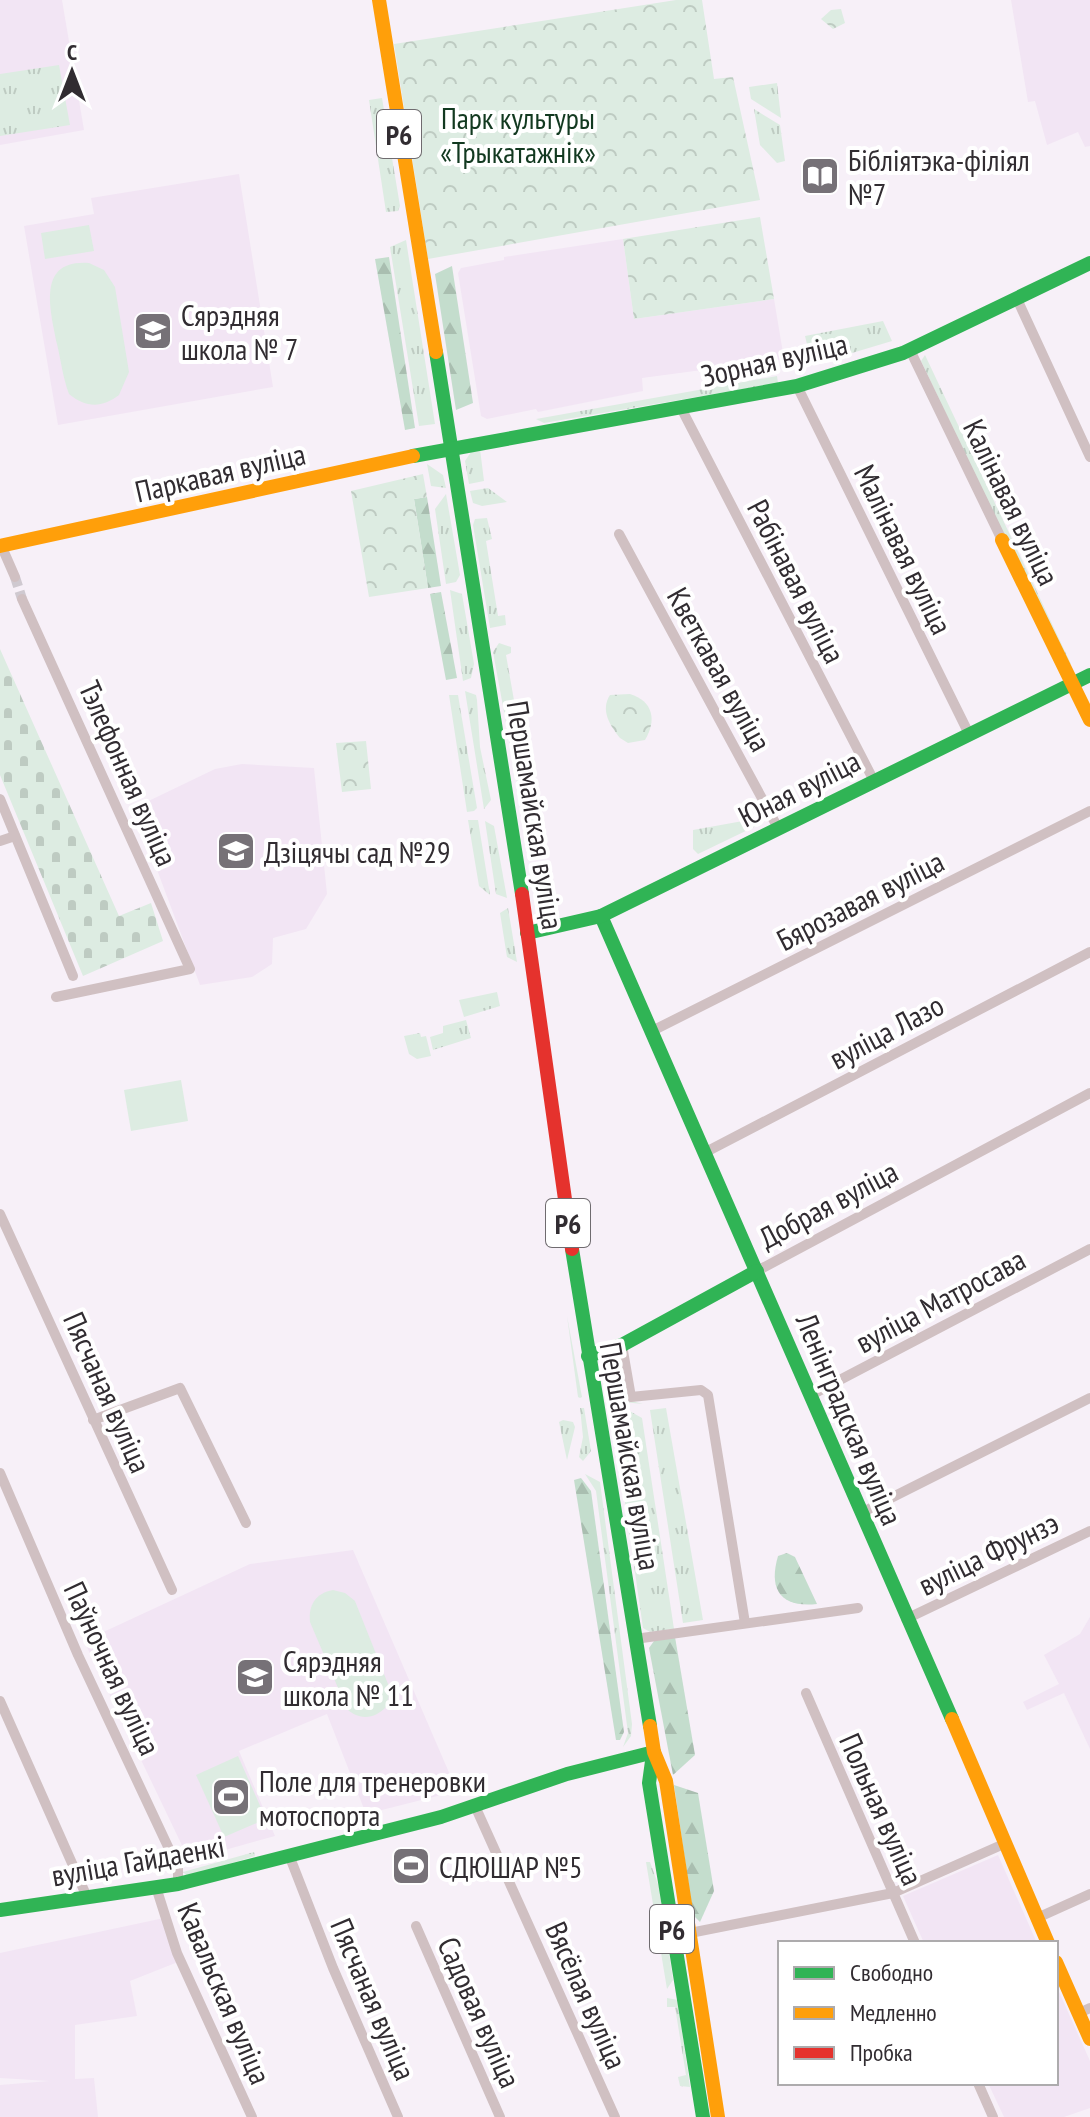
<svg xmlns="http://www.w3.org/2000/svg" width="1090" height="2117" viewBox="0 0 1090 2117" font-family="'PT Sans Narrow',sans-serif">
<style>
.built{fill:#f2e5f4}
.grass{fill:url(#grass-tufts)}
.forest{fill:url(#forest-firs)}
.cemetery{fill:url(#cemetery-stones)}
.park{fill:url(#park-crowns)}
.garden{fill:#ddece2}
.lines{fill:none;stroke-linecap:round;stroke-linejoin:round}
.street-tunnel{stroke:#cfc9d0;stroke-width:10;stroke-dasharray:10 5;stroke-linecap:butt}
.street{stroke:#d0c0c2;stroke-width:10}
.fast{stroke:#30b455;stroke-width:14}
.slow{stroke:#ff9f0a;stroke-width:14}
.jam{stroke:#e5322d;stroke-width:14}
.labels{text-anchor:middle;dominant-baseline:central;stroke-width:8;stroke-linejoin:round;paint-order:stroke}
.shield{fill:#fff;stroke:#6f6b6f;stroke-width:2}
.shield-label{font-size:28px;font-weight:bold;fill:#312c31}
.park-label{font-size:30px;fill:#123920;stroke:#fff}
.poi-label{font-size:30px;fill:#312c31;stroke:#fff;text-anchor:start}
.street-label{font-size:30px;fill:#312c31;stroke:#fff}
</style>
<defs>
<pattern id="grass-tufts" width="24" height="20" patternUnits="userSpaceOnUse" patternTransform="scale(2)"><rect width="24" height="20" fill="#ddece2"/><path d="M3 7l-1-3M5 7V3M7 7l1-3M15 17l-1-3M17 17v-4M19 17l1-3" fill="none" stroke="#becbc2"/></pattern>
<pattern id="forest-firs" width="22" height="20" patternUnits="userSpaceOnUse" patternTransform="scale(2)"><rect width="22" height="20" fill="#c4ddcd"/><path d="M5 1l3.5 6h-7zM16 11l3.5 6h-7z" fill="#a9beb0"/></pattern>
<pattern id="cemetery-stones" width="16" height="16" patternUnits="userSpaceOnUse" patternTransform="scale(2)"><rect width="16" height="16" fill="#ddece2"/><path d="M2 7V4a2 2 0 0 1 4 0v3zM10 15v-3a2 2 0 0 1 4 0v3z" fill="#becbc2"/></pattern>
<pattern id="park-crowns" width="20" height="18" patternUnits="userSpaceOnUse" patternTransform="scale(2)"><rect width="20" height="18" fill="#ddece2"/><path d="M2 6a3 3 0 1 1 6 0M12 15a3 3 0 1 1 6 0" fill="none" stroke="#becbc2"/></pattern>
</defs>
<rect width="100%" height="100%" fill="#f7f0f8"/>
<g class="built">
<path d="M0,0H62L84,130L0,145Z"/>
<path d="M1011,0H1090V146L1085,147L1078,132L1047,145L1035,101L1028,102Z"/>
<path d="M239,174L273,387L58,425L24,226L94,214L91,198Z"/>
<path d="M623,239L634,319L774,299L784,359L642,378L643,391L538,412L536,409L487,419L481,416L458,273L461,268L504,260V257Z"/>
<path d="M242,764L314,768L327,894L306,929L273,938L272,964L252,977L200,985L134,808L215,769Z"/>
<path d="M353,1550L457,1791L366,1814L327,1714L239,1751L275,1836L189,1860L84,1641L250,1564Z"/>
<path d="M1090,1617V1749L1064,1693L1027,1710L1023,1702L1059,1684L1044,1655L1080,1634Z"/>
<path d="M998,1855L1037,1943H924L903,1896Z"/>
<path d="M164,1918L183,1960L130,1981L137,2016L75,2025V2079L94,2078L98,2117H0V2085L49,2081L0,2078V1953Z"/>
<path d="M1056,1985L1090,2061V2108L1064,2117H1004L988,2083H1056Z"/>
</g>
<g class="grass">
<path d="M59,65L70,125L0,136V74Z"/>
<path d="M777,83L781,118L751,99L749,87Z"/>
<path d="M382,98L400,206L398,211L386,212L369,100Z"/>
<path d="M754,109L780,125L785,161L777,163L760,145Z"/>
<path d="M406,240L435,424L419,426L390,247Z"/>
<path d="M883,321L892,341L812,365L805,336Z"/>
<path d="M925,355L1071,664L1065,666L921,361Z"/>
<path d="M777,376L778,383L544,423L536,419Z"/>
<path d="M473,449H480L484,481L469,484L465,461Z"/>
<path d="M427,464L443,475L446,488L431,486Z"/>
<path d="M488,488L507,502L482,506L473,503L470,491Z"/>
<path d="M446,494L460,575L456,582L446,584L435,509Z"/>
<path d="M487,518L492,539L486,541L498,616L505,615L506,625L490,628L473,525L475,519Z"/>
<path d="M450,590L462,594L474,664L471,678L463,681Z"/>
<path d="M499,643L511,647V653L506,655L532,802H537L539,810L529,825L522,810L493,652Z"/>
<path d="M465,691L476,695L477,700L480,747L491,800L484,809Z"/>
<path d="M449,695H458L477,808L474,811L467,812Z"/>
<path d="M754,819L756,826L698,854L693,849V830Z"/>
<path d="M468,820H478L490,895L479,886Z"/>
<path d="M485,821L494,826L507,898L496,894Z"/>
<path d="M508,908L517,962L507,957L500,913Z"/>
<path d="M497,992L500,1006L464,1017L459,1000Z"/>
<path d="M466,1020L471,1038L433,1050L430,1037L443,1033V1026Z"/>
<path d="M420,1033L421,1037L426,1036L431,1056L417,1059L409,1054L404,1036Z"/>
<path d="M567,1316L582,1397L580,1398L578,1397Z"/>
<path d="M614,1355L620,1358L628,1400L643,1404L623,1402Z"/>
<path d="M617,1404L642,1418L674,1629L650,1632L643,1628L611,1405Z"/>
<path d="M580,1408H584L591,1451L583,1461L579,1457L583,1437Z"/>
<path d="M666,1408L703,1620L683,1623L650,1410Z"/>
<path d="M563,1420L573,1422L575,1427L567,1460L559,1422Z"/>
<path d="M585,1474L600,1482L632,1724L631,1736L623,1747L628,1733L596,1491Z"/>
<path d="M254,1852L255,1856L196,1874L187,1876L183,1872Z"/>
<path d="M646,1862H650L659,1887L673,1980L667,1989Z"/>
<path d="M667,1998L678,2000L690,2087L680,2086L678,2077L686,2075L675,2007H667Z"/>
</g>
<g class="forest">
<path d="M389,257L415,428L405,430L375,259Z"/>
<path d="M452,266L473,403L456,410L435,274Z"/>
<path d="M427,497L441,586L428,588L414,499Z"/>
<path d="M441,592L457,678L446,680L430,594Z"/>
<path d="M581,1478L591,1491L624,1732L620,1740H616L574,1480Z"/>
<path d="M787,1553L795,1557L817,1604C781,1608 768,1590 778,1556Z"/>
<path d="M675,1637L695,1755L673,1775L649,1648L654,1641Z"/>
<path d="M674,1785L698,1793L714,1891L700,1922L693,1915Z"/>
</g>
<path class="cemetery" d="M0,649L119,916L151,903L163,941L83,976L0,775Z"/>
<g class="park">
<path d="M676,0H702L714,79L733,77L760,200L428,259L394,44Z"/>
<path d="M841,9L845,23L833,29L821,19L831,10Z"/>
<path d="M760,217L774,299L634,319L623,239Z"/>
<path d="M423,474L427,497L414,499L428,588L369,597L351,491Z"/>
<path d="M630,694C653,701 657,720 645,740L628,743L620,738C610,726 600,710 610,695Z"/>
<path d="M366,741L371,789L342,792L336,743Z"/>
</g>
<g class="garden">
<path d="M89,225L94,251L45,259L41,233Z"/>
<path d="M89,263L104,270L115,287L129,372L119,395C102,408 86,408 69,394C63,378 61,361 57,344C51,312 35,259 89,263Z"/>
<path d="M181,1080L188,1121L131,1131L124,1090Z"/>
<path d="M333,1590L345,1593L355,1601L390,1689L387,1706C375,1719 360,1721 347,1709L310,1622C308,1605 316,1593 333,1590Z"/>
<path d="M238,1756L266,1819L224,1837L196,1775Z"/>
</g>
<g class="lines">
<path class="street-tunnel" d="M15,577L22,599"/>
<g class="street">
<path d="M1017,299L1090,457"/>
<path d="M910,350L1002,540"/>
<path d="M797,386L969,734"/>
<path d="M680,406L873,779"/>
<path d="M619,534L778,828"/>
<path d="M1,545L15,577"/>
<path d="M22,599L190,969L56,997"/>
<path d="M0,799L73,976"/>
<path d="M0,841L15,836"/>
<path d="M652,1031L1090,811"/>
<path d="M704,1153L1090,952"/>
<path d="M0,1214L172,1590"/>
<path d="M757,1271L1090,1093"/>
<path d="M622,1345L631,1397L701,1390L708,1395L745,1623"/>
<path d="M813,1394L1090,1249"/>
<path d="M93,1420L180,1388L246,1523"/>
<path d="M0,1473L78,1655L178,1868V1884"/>
<path d="M863,1512L1090,1398"/>
<path d="M906,1619L1090,1531"/>
<path d="M635,1639L858,1608"/>
<path d="M806,1693L915,1943"/>
<path d="M0,1701L87,1897"/>
<path d="M475,1806L615,2117"/>
<path d="M289,1855L333,1968L398,2117"/>
<path d="M156,1887L177,1953L252,2117"/>
<path d="M1037,1918L1090,1894"/>
<path d="M416,1926L500,2117"/>
<path d="M690,1933L893,1893L1006,1843"/>
<path d="M1079,2013L1090,2008"/>
<path d="M978,2083L993,2117"/>
</g>
<g class="fast">
<path d="M436,352L522,894"/>
<path d="M413,456L797,386L903,353L1090,263"/>
<path d="M601,916L952,1719"/>
<path d="M527,933L601,916L1090,675"/>
<path d="M572,1249L650,1726"/>
<path d="M588,1356L622,1345L757,1271"/>
<path d="M653,1754L649,1783L703,2117"/>
<path d="M0,1910L178,1884L441,1817L567,1774L654,1752"/>
</g>
<g class="slow">
<path d="M379,0L436,352"/>
<path d="M1002,540L1090,720"/>
<path d="M0,546L413,456"/>
<path d="M952,1719L1048,1943"/>
<path d="M650,1726L654,1752L666,1781L718,2117"/>
<path d="M1056,1962L1090,2039"/>
</g>
<path class="jam" d="M522,894L572,1249"/>
</g>
<defs>
<g id="library-square" transform="scale(2)"><rect x="-9" y="-9" width="18" height="18" rx="4" fill="#767177" stroke="#fff"/><path d="M-6-4Q-3-5.5-.7-3.5V5Q-3 3-6 4ZM6-4Q3-5.5 .7-3.5V5Q3 3 6 4Z" fill="#fff"/></g>
<g id="school-square" transform="scale(2)"><rect x="-9" y="-9" width="18" height="18" rx="4" fill="#767177" stroke="#fff"/><path d="M0-5L7-2L0 1L-7-2ZM-4 1L0 2.5L4 1V4Q0 6-4 4Z" fill="#fff"/></g>
<g id="stadium-square" transform="scale(2)"><rect x="-9" y="-9" width="18" height="18" rx="4" fill="#767177" stroke="#fff"/><path d="M0-5a6.5 5 0 1 0 0 10a6.5 5 0 1 0 0-10ZM-3.5-1.8h7v3.6h-7Z" fill="#fff"/></g>
</defs>
<g fill-rule="evenodd">
<use href="#library-square" x="820" y="176"/>
<use href="#school-square" x="153" y="331"/>
<use href="#school-square" x="236" y="851"/>
<use href="#school-square" x="255" y="1677"/>
<use href="#stadium-square" x="231" y="1797"/>
<use href="#stadium-square" x="411" y="1866"/>
</g>
<g class="labels">
<g class="shield">
<rect x="377" y="110" width="44" height="48" rx="6"/>
<rect x="546" y="1199" width="44" height="48" rx="6"/>
<rect x="650" y="1905" width="44" height="48" rx="6"/>
</g>
<g class="shield-label">
<text x="399" y="134">Р6</text>
<text x="568" y="1223">Р6</text>
<text x="672" y="1929">Р6</text>
</g>
<g class="park-label">
<text x="518" y="117">Парк культуры<tspan x="518" dy="34">«Трыкатажнік»</tspan></text>
</g>
<g class="poi-label">
<text x="848" y="159">Бібліятэка-філіял<tspan x="848" dy="34">№7</tspan></text>
<text x="181" y="314">Сярэдняя<tspan x="181" dy="34">школа № 7</tspan></text>
<text x="264" y="851">Дзіцячы сад №29</text>
<text x="283" y="1660">Сярэдняя<tspan x="283" dy="34">школа № 11</tspan></text>
<text x="259" y="1780">Поле для тренеровки<tspan x="259" dy="34">мотоспорта</tspan></text>
<text x="439" y="1866">СДЮШАР №5</text>
</g>
<g class="street-label">
<text transform="translate(774 359) rotate(-13)">Зорная вуліца</text>
<text transform="translate(220 472) rotate(-13)">Паркавая вуліца</text>
<text transform="translate(1012 502) rotate(64)">Калінавая вуліца</text>
<text transform="translate(904 549) rotate(64)">Малінавая вуліца</text>
<text transform="translate(797 581) rotate(63)">Рабінавая вуліца</text>
<text transform="translate(720 669) rotate(61)">Кветкавая вуліца</text>
<text transform="translate(129 773) rotate(66)">Тэлефонная вуліца</text>
<text transform="translate(799 788) rotate(-27)">Юная вуліца</text>
<text transform="translate(536 815) rotate(81)">Першамайская вуліца</text>
<text transform="translate(860 900) rotate(-27)">Бярозавая вуліца</text>
<text transform="translate(886 1031) rotate(-28)">вуліца Лазо</text>
<text transform="translate(828 1204) rotate(-28)">Добрая вуліца</text>
<text transform="translate(940 1300) rotate(-28)">вуліца Матросава</text>
<text transform="translate(108 1392) rotate(66)">Пясчаная вуліца</text>
<text transform="translate(850 1419) rotate(67)">Ленінградская вуліца</text>
<text transform="translate(631 1456) rotate(80)">Першамайская вуліца</text>
<text transform="translate(988 1553) rotate(-26)">вуліца Фрунзэ</text>
<text transform="translate(113 1668) rotate(65)">Паўночная вуліца</text>
<text transform="translate(882 1809) rotate(66)">Польная вуліца</text>
<text transform="translate(138 1860) rotate(-10)">вуліца Гайдаенкі</text>
<text transform="translate(225 1993) rotate(67)">Кавальская вуліца</text>
<text transform="translate(587 1995) rotate(66)">Вясёлая вуліца</text>
<text transform="translate(374 1999) rotate(67)">Пясчаная вуліца</text>
<text transform="translate(480 2012) rotate(66)">Садовая вуліца</text>
</g>
</g>
<rect x="778" y="1941" width="280" height="144" fill="#ffffff" stroke="#adabad" stroke-width="2"/>
<rect x="794" y="1967" width="40" height="12" fill="#30b455" stroke="#adabad" stroke-width="2"/>
<text x="850" y="1981" font-size="24" fill="#312c31">Свободно</text>
<rect x="794" y="2007" width="40" height="12" fill="#ff9f0a" stroke="#adabad" stroke-width="2"/>
<text x="850" y="2021" font-size="24" fill="#312c31">Медленно</text>
<rect x="794" y="2047" width="40" height="12" fill="#e5322d" stroke="#adabad" stroke-width="2"/>
<text x="850" y="2061" font-size="24" fill="#312c31">Пробка</text>
<g transform="translate(72 72)" stroke="#ffffff" stroke-width="6" paint-order="stroke">
<path d="M0-6L14 30L0 20L-14 30Z" fill="#312c31"/>
<text y="-12" font-size="22" font-weight="bold" text-anchor="middle" fill="#312c31">С</text>
</g>
</svg>
